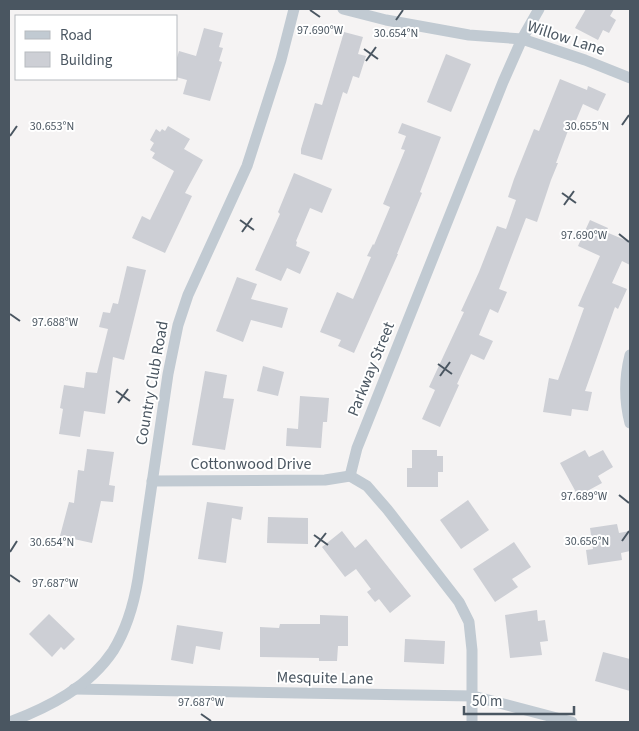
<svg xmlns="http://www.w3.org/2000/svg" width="639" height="731" viewBox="0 0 639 731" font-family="'Source Sans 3',sans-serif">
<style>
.building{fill:#cdcfd5}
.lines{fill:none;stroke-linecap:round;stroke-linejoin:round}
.minor{stroke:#c1cad2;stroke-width:11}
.ticks{fill:none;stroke:#4a5661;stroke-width:2}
.labels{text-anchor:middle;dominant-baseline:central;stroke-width:4;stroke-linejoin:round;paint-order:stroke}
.street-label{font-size:16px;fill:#4a5661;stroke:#fff}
.ticks-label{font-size:12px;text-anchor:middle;fill:#4a5661;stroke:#fff;stroke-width:4;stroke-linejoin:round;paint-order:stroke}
</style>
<rect width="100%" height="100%" fill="#f5f3f3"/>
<g class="building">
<path d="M586,9H614L610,16L616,20L609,33L603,30L598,40L575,28Z"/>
<path d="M204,28L223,33L219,47L223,48L219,61L222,62L210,101L183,94L187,80L176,77V61L179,51L196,56Z"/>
<path d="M344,32L363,37L358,54L366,56L359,78L353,76L347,94L343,92L322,160L301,154V149L315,103L322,105Z"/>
<path d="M446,54L471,64L451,112L427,102Z"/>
<path d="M560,79L587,90L588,86L606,94L598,111L583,104L572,130L569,128L556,163H558L551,180L537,222L526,218L499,289L507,292L498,313L490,309L479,335L493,341L484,360L471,354L457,384L459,385L440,427L422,419L435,390L429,387L464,312L461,311L479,272L497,226L506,229L516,200L508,197L514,179L534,129L539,131Z"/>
<path d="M402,123L441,137L420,192L422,193L397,254H398L354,353L338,346L341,340L320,332L337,292L353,299L371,257L367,256L373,244L374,245L390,207L383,204L405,150L401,149L406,136L398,133Z"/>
<path d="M168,126L190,139L184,149L203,160L185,193L192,196L165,253L132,238L142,216L150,220L174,171L152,158L155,153L150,150L154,143L150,140L156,129L160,132L162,129L165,131Z"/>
<path d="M294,173L332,189L322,213L310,208L296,241L297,242L296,246L310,252L300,274L287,268L281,281L255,270L280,214L278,212Z"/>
<path d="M590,220L608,228L606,232L630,242V265L622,261L612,283L627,289L618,309L615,307L585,391L592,392L588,411L572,409L571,416L543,412L549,378L558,380L584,308L578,306L600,256L578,246Z"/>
<path d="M127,266L146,270L124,360L113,357L105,414L84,411L80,437L59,434L63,409L60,408L64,385L84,388L86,372L97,373L108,329L99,327L103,312L110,313L113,303L118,304Z"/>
<path d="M237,277L257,284L251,299L288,308L282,328L251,320L243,342L216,331Z"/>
<path d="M263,366L284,372L278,396L257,391Z"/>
<path d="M205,371L227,375L223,398L234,399L225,450L192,445Z"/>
<path d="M300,396L329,398L327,422H323L321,448L286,446L287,428L298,429Z"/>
<path d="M87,449L114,452L109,485L115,486L113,502L101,501L92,543L60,536L69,502L74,503L78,470L84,471Z"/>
<path d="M412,450H437V456H443V472H438V487H407V468H412Z"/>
<path d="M585,450L589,457L603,450L613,467L598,476L602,483L578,496L560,463Z"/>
<path d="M468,500L489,530L461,549L440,520Z"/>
<path d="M207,502L243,507L241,520L232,518L226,563L198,559Z"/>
<path d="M268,517L308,518V544L267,543Z"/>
<path d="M617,524L619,533L630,531V551L621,553L622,560L588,565L586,550L593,549L590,528Z"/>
<path d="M342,531L355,548L366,539L411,596L390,613L379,599L375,602L367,592L371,589L356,569L345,577L322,547Z"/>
<path d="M514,542L531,567L512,579L518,587L495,602L473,569Z"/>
<path d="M537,610L538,621L545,620L548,641L540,642L542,655L510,658L505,615Z"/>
<path d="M49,614L75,639L64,650L61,647L52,657L29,634Z"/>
<path d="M320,615L348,616V646H338L337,661H319V658L260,657V627L279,628L280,624H320Z"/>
<path d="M177,625L223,632L220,650L196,646L193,664L171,660Z"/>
<path d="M405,639L445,641L444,664L404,662Z"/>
<path d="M603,652L630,659V691L595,681Z"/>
</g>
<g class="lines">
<g class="minor">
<path d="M343,9L386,20L469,35L522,39L585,60L630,78"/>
<path d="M630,355C624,379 624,400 630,423"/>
<path d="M350,476L357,448L503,82L522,39L539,9"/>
<path d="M350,476L367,486L387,509L459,602L469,622L472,650V722"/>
<path d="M152,481L325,480L350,476"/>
<path d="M74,689L473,696L572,722"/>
<path d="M10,722C49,707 89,687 113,651C126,630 134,603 138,579L168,374L178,325L188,295L247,166L281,60L294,9"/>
</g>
</g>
<path class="ticks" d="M310,10L320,17M396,20L403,10M364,49L378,59M366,61L376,47M622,125L629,115M10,136L17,126M562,193L576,203M564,205L574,191M240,220L254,230M242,232L252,218M619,234L629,242M10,314L20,321M438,364L452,374M440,376L450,362M116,391L130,401M118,403L128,389M619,495L629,503M314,535L328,545M622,541L629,531M315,547L326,533M10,552L17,541M10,575L20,582M201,714L211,721"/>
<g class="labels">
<g class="street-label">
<text transform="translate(566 38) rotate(18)">Willow Lane</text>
<text transform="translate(371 369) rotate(-68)">Parkway Street</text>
<text transform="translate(152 383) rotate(-80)">Country Club Road</text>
<text x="251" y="464">Cottonwood Drive</text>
<text transform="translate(325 678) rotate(1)">Mesquite Lane</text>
</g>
</g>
<g class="ticks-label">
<text x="320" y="34">97.690°W</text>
<text x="396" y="37">30.654°N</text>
<text x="587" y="130">30.655°N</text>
<text x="52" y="130">30.653°N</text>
<text x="584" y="239">97.690°W</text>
<text x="55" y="326">97.688°W</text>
<text x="584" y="500">97.689°W</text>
<text x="587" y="545">30.656°N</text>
<text x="52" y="546">30.654°N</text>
<text x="55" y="587">97.687°W</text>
<text x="201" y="706">97.687°W</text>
</g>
<rect width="639" height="731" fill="none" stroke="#4a5661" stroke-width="20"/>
<rect x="15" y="15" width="162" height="65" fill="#ffffff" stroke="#b7bbc0"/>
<rect x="25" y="31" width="25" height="8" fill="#c1cad2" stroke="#b7bbc0"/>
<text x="60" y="40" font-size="15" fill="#4a5661">Road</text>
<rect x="25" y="52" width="25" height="15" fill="#cdcfd5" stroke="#b7bbc0"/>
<text x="60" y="65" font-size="15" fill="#4a5661">Building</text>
<path d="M464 706v8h110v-8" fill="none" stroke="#4a5661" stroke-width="2.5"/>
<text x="472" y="706" font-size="15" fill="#4a5661" stroke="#ffffff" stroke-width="4" paint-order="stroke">50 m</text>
</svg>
